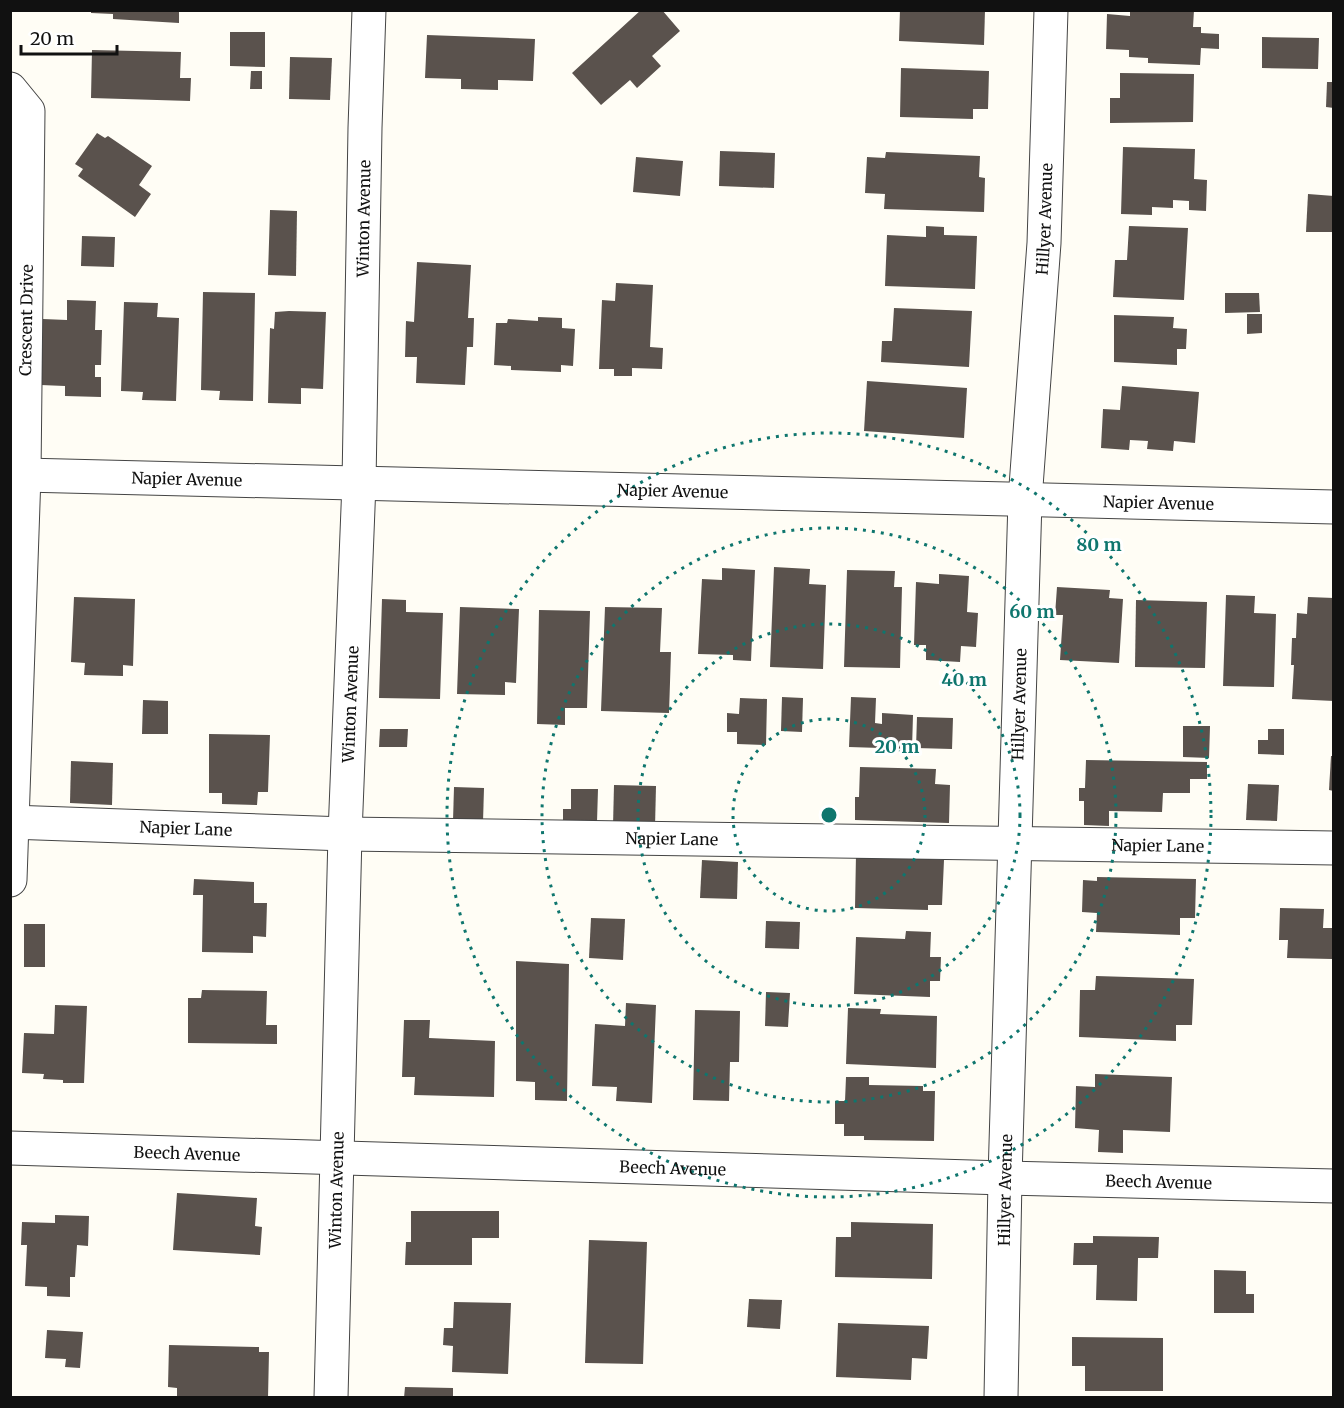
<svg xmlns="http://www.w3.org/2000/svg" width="1344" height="1408" viewBox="0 0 1344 1408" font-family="Merriweather,serif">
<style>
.building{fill:#5a524d}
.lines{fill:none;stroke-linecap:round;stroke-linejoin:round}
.minor-casing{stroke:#444;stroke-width:35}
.minor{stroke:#fff;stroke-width:33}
.ring{fill:none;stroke:#0f766e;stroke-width:3;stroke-dasharray:3 6}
.labels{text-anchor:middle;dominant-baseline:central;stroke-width:6;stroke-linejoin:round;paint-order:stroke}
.street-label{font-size:16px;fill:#111;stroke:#fff}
.centre{fill:#0f766e;stroke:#fff;stroke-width:3}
.ring-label{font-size:18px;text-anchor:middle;font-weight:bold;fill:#0f766e;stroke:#fff;stroke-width:6;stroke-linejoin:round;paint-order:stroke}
</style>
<rect width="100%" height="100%" fill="#fffdf5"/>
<g class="building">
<path d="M91,10H179V23L113,19V14L91,13Z"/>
<path d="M641,10H662L680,31L652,56L661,66L637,88L630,80L601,105L572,73Z"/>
<path d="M900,10H985L984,45L899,41Z"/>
<path d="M1130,10H1194L1193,27H1201V33L1219,34V49L1201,48L1200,65L1148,63V58L1129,57V50L1106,49L1107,14L1130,16Z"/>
<path d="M230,32H265V67L230,66Z"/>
<path d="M427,35L535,39L533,81L498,80V90L461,89V79L425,78Z"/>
<path d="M1262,37L1319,38L1318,69L1262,68Z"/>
<path d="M92,50L181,52L180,78H191L190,101L91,98Z"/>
<path d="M290,57L332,58L330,100L289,99Z"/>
<path d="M901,68L989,71L988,109H973V119L900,117Z"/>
<path d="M251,71H262V89H250Z"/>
<path d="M1120,73L1194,74L1193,122L1110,123V98H1120Z"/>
<path d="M1327,82H1334V108L1326,107Z"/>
<path d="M97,133L105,138L108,136L152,166L139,185L151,194L135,217L78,176L83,169L75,164Z"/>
<path d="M1123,147L1195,149L1194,179L1207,180L1206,211L1189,210V201L1173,200V208L1152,207V215L1121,214Z"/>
<path d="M720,151L775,153L774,188L719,186Z"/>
<path d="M886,152L980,156L979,177L985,178L984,212L884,209L885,194L865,193L867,157L885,158Z"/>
<path d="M636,157L683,161L680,196L633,192Z"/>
<path d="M1308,194L1334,196V232H1306Z"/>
<path d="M270,210L297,211L296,276L268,275Z"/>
<path d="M926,226L944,227V235L977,236L975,289L885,286L887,235L926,237Z"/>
<path d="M1129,226L1188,228L1184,300L1113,297L1115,260H1127Z"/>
<path d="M82,236L115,237L114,267L81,266Z"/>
<path d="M417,262L471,265L468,318H474L473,347H467L465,385L416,383L417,357H405L406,321L414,322Z"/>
<path d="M616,283L653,285L650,347L663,348L662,369L632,368V376H614V369H599L602,300L615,301Z"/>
<path d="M203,292L255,293L253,401L219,400L220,391L201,390Z"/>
<path d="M1225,293H1259L1260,312L1225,313Z"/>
<path d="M67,300L96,301L95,330H102L101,365H95V377H101V397L65,396V386L41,385L43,319L67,320Z"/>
<path d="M124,302L158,303L157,317L179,318L176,401L142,400L143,392L121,391Z"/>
<path d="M894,308L972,311L969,367L881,362L882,341H892Z"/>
<path d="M289,311L326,312L323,389L301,388V404L268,403L270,328L274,329L275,312Z"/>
<path d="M1247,314H1262V333L1247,334Z"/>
<path d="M1114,315L1174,317L1173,328L1187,329L1186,349H1177V365L1114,362Z"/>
<path d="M538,317L562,318V328L575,329L573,366L561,365V372L511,370V366L494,365L496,323H507L508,319L538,321Z"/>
<path d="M867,381L967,388L964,438L864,431Z"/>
<path d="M1122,386L1199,392L1195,443L1174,441L1173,451L1147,449L1148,441L1130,440L1129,450L1101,448L1103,409L1120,410Z"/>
<path d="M774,567L810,569L809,584L826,585L823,669L770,667Z"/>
<path d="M722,568L755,570L751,661L733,660V655L698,654L702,579L722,580Z"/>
<path d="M847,570L895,571L894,587H902L900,668L844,667Z"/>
<path d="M939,574L969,576L967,612L978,613L976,647L961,646L960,662L926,660V645H914L916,582L939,584Z"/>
<path d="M1057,587L1110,590L1109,598L1123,599L1119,663L1060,660L1063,615H1055Z"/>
<path d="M1226,595L1255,596L1254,613L1276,614L1274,687L1223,686Z"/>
<path d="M74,597L135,599L133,666L123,665V676L84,675L85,663L71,662Z"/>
<path d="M1308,597L1334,598V701L1292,699L1294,665H1291L1292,638H1296L1297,613L1307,614Z"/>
<path d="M382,599L406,600V612L443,613L440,699L379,698Z"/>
<path d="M1136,600L1207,602L1205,668L1135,667Z"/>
<path d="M460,607L519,609L516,683L505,682V695L457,694Z"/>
<path d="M605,607L662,608L660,652H671L669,713L601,711Z"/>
<path d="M539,610L590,611L587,708H565V725L537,724Z"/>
<path d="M782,697L803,698L802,732L781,731Z"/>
<path d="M851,697L876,698L875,723L882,724V713L913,715L912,749L849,747Z"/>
<path d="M740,698L767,699L766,745L737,744V732H727V713L739,714Z"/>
<path d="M143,700L168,701V734H142Z"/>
<path d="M917,717L953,718L952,749L916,748Z"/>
<path d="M1183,726H1210L1209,758L1183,757Z"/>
<path d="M380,729H408L407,747H379Z"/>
<path d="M1268,729H1284V755L1258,754V740H1268Z"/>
<path d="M209,734L270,735L268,792H258L257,805L222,804V793H209Z"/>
<path d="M1331,756H1334V791L1329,790Z"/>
<path d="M1086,760L1207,762V779H1190V793H1163L1162,812L1109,811V826L1084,825V801H1079V788H1085Z"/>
<path d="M71,761L113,763L112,805L70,803Z"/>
<path d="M860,767L936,769L935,784L950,785L949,823L855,820V797H859Z"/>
<path d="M1248,784L1279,785L1277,821L1246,820Z"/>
<path d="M614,785L656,786L655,827L613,826Z"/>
<path d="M454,787L484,788L483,822L453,821Z"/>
<path d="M571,789H598L597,822H563V809H571Z"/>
<path d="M856,854L929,856V859L944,860L942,905H928V910L855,908Z"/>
<path d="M702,860L738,862L737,899L700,898Z"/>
<path d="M1097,877L1196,879L1195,918H1180V935L1096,932L1097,913L1082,912L1083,880L1097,881Z"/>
<path d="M194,879L254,882V903H267L266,937L253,936V953L202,952L203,895H193Z"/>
<path d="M1280,908L1324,909L1323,928H1333L1332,959L1287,958L1288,940H1279Z"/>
<path d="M591,918L625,919L623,960L589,958Z"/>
<path d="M766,921L800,922L799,949L765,948Z"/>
<rect x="24" y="924" width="21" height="43"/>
<path d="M906,931L931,932L930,957H941L940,981H930V997L854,994L856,937L905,939Z"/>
<path d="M516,961L569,964L567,1101L535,1100V1082L516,1081Z"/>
<path d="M1096,976L1194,979L1192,1025H1176V1041L1079,1037L1080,990H1095Z"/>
<path d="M202,990L267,991L266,1025H277V1044L188,1043V998H201Z"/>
<path d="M766,992L790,993L788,1027L765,1026Z"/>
<path d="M626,1003L656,1005L652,1103L616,1101L617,1087L592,1086L595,1024L625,1026Z"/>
<path d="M55,1005L87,1006L84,1083H63V1080L43,1079L44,1074L22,1073L24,1033L54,1034Z"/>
<path d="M848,1008L881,1009L880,1014L937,1016L936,1068L846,1064Z"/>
<path d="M695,1010L740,1011L739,1062H730L729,1101L693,1100Z"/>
<path d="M404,1020H430L429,1038L495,1041L494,1097L414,1095L415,1077H402Z"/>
<path d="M1095,1074L1172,1077L1170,1132L1123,1130V1153L1098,1152L1099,1130L1075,1128L1076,1086L1095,1087Z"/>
<path d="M846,1077H869V1085L923,1086V1091H935L934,1141L864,1140V1136H844V1124H835V1101H845Z"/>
<path d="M177,1193L257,1198L255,1226L262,1227L260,1255L173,1250Z"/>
<path d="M411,1211H499V1238H472V1265H405L406,1242H411Z"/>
<path d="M55,1215L89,1216L88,1246L77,1245L75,1277H70V1297L47,1296V1287L25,1286L27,1245H21L22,1222L55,1223Z"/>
<path d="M851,1222L933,1224L932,1279L835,1277L836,1237H851Z"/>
<path d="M1093,1236L1159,1237L1158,1258H1138L1137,1301L1096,1300L1097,1265H1073L1074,1243H1093Z"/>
<path d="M589,1240L647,1242L643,1364L585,1363Z"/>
<path d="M1214,1270L1246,1271V1294H1254V1313H1214Z"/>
<path d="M749,1299L782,1300L780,1329L747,1327Z"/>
<path d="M454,1302L511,1303L508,1374L452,1372L453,1346L443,1345L444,1328H453Z"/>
<path d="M838,1323L929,1326L927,1359L912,1358L911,1380L836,1377Z"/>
<path d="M47,1330L83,1332L80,1368L65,1367L66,1359L45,1358Z"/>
<path d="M1072,1337L1163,1338V1391H1085V1366H1072Z"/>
<path d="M169,1345L259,1347V1352H269L268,1398H177V1388L168,1387Z"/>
<path d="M405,1387L453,1388V1398H404Z"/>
</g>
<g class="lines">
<g class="minor-casing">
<g id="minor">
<path d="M10,89L28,111L24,475L10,880"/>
<path id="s1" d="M10,473L24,475L1334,507"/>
<path id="s2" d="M10,822L345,834L1334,848"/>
<path id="s3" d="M10,1148L1005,1178L1334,1186"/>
<path id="s4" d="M331,1398L345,834L359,483L365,128L369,10"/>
<path id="s5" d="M1001,1398L1005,1178L1025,500L1044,243L1051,10"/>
</g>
</g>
<use href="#minor" class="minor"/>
</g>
<g class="ring">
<circle cx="829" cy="815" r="96"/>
<circle cx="829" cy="815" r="191"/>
<circle cx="829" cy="815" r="287"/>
<circle cx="829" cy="815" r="382"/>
</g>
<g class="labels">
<g class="street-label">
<text stroke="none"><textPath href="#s4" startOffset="1180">Winton Avenue</textPath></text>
<text stroke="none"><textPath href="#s5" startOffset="1180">Hillyer Avenue</textPath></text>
<text transform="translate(26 320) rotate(-89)">Crescent Drive</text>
<text stroke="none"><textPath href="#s1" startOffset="177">Napier Avenue</textPath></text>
<text stroke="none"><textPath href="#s1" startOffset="663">Napier Avenue</textPath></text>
<text stroke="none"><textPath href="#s1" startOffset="1149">Napier Avenue</textPath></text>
<text stroke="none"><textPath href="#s4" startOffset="694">Winton Avenue</textPath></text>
<text stroke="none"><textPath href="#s5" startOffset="694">Hillyer Avenue</textPath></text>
<text stroke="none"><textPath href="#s2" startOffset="176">Napier Lane</textPath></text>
<text stroke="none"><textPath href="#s2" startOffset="662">Napier Lane</textPath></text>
<text stroke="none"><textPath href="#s2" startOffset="1148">Napier Lane</textPath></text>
<text stroke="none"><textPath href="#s3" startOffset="177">Beech Avenue</textPath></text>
<text stroke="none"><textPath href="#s3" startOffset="663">Beech Avenue</textPath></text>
<text stroke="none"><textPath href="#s3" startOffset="1149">Beech Avenue</textPath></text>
<text stroke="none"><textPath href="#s5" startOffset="208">Hillyer Avenue</textPath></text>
<text stroke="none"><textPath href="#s4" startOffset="208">Winton Avenue</textPath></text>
</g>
</g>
<circle cx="829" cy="815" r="9" class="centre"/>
<g class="ring-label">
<text x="1099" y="551">80 m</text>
<text x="1032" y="618">60 m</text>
<text x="964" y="686">40 m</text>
<text x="897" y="753">20 m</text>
</g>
<rect width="1344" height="1408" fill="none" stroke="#111111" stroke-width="24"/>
<path d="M21 45v9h96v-9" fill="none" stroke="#111111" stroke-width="3"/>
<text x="30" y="45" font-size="18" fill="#111111" stroke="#ffffff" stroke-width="4.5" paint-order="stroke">20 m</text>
</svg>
